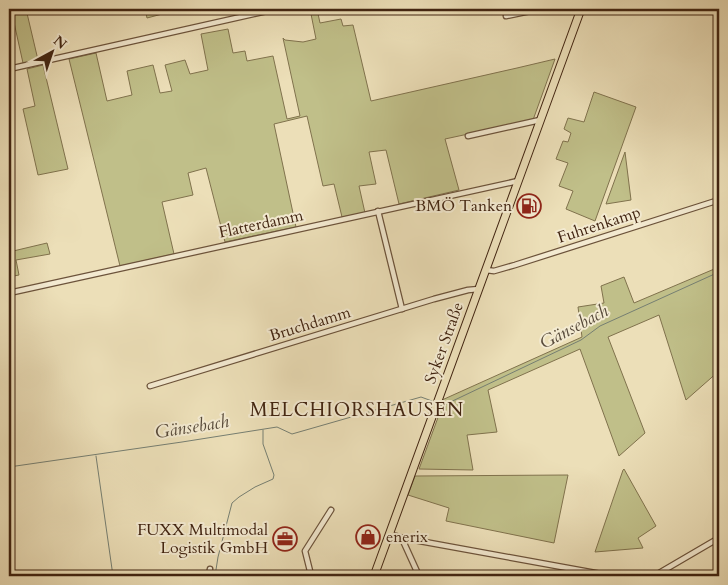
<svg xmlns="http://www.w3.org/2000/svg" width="728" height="585" viewBox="0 0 728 585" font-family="Cardo,serif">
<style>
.green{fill:#c0bf89;stroke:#80724d}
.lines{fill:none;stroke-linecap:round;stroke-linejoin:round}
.stream{stroke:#767f72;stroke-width:1}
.minor-casing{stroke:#6c533b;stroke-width:7}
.primary-casing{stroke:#412411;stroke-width:9}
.minor{stroke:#f3ead1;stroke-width:4.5}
.primary{stroke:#ecdfb8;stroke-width:7}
.labels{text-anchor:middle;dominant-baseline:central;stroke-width:4;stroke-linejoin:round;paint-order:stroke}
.poi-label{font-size:16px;fill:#412411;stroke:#f3ead1;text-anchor:end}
.street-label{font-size:16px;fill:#412411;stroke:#f3ead1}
.water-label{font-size:18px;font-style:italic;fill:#574a3a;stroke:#f3ead1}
.quarter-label{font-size:19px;letter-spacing:1px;fill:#412411;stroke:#f3ead1}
</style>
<rect width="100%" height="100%" fill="#ecdfb8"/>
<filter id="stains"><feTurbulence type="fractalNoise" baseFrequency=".004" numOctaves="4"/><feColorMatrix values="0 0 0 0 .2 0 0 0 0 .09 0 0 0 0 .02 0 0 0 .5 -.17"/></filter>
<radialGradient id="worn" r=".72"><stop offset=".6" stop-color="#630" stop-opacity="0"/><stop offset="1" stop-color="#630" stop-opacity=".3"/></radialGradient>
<g class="green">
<path d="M11,9H26L38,60L23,63Z"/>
<path d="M145,9H165L166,13L147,18Z"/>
<path d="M310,9H317L320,23L341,19L343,26L353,25L371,101L517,68L555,59L533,120L445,139L459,190L399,204L386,150L369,152L376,184L359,186L365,213L342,217L334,184L323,186L307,116L274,124L296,227L225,242L206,168L188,173L193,195L162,202L174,254L120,266L69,59L96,53L107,101L132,95L127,71L153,65L160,93L172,91L165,65L185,60L190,74L208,70L201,34L228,29L233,53L245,51L247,61L273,56L287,119L300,116L283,38L285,40L303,42L316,39Z"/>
<path d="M43,65L68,169L38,175L23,109L35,106L27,69Z"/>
<path d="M594,92L636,107L595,221L566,209L573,191L559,186L568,163L556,159L563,141L568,142L571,133L564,129L568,118L584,122Z"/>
<path d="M625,152L631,200L606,204Z"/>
<path d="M47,243L50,254L16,260L19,275L9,277V252Z"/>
<path d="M719,267V371L686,400L659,315L608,337L645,433L619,456L580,349L488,390L497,432L467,435L473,470L419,469L440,412L442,400L582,337L578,307L604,303L601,286L624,277L634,303Z"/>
<path d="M624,469L656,526L638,538L643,548L595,552L623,470Z"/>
<path d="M568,475L554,543L446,521L449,508L408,495L415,476Z"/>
</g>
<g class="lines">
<g class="stream">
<path d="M441,405L442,406L581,340L600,326L719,272"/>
<path d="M96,456L113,576"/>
<path d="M9,467L182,442L277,427L292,434L421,397L432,401"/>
<path d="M215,576L218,557L232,503L239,497L255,487L273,479L274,475L263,444V430"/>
</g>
<g class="minor-casing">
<g id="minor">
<path d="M506,16L540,9"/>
<path d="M9,69L276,9"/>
<path d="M468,136L540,120"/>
<path d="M378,211L402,309"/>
<path d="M486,270L494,271L515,265L719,200"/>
<path d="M9,293L518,181"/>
<path d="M150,386L434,299L468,290L479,289"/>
<path d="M390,534L403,538L612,576"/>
<path d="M403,538L404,543L419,576"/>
<path d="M209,576L210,569"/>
<path d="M310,576V571L305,551L331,510"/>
<path d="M654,576L719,538"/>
</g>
</g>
<g class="primary-casing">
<path id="primary" d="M374,576L581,9"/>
</g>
<use href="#minor" class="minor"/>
<use href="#primary" class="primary"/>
</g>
<defs>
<g id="fuel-ring" transform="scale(1.25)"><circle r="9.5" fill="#f3ead1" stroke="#8f2418" stroke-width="1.5"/><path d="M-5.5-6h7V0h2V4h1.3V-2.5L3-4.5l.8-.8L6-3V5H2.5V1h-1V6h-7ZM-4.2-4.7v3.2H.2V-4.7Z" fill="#8f2418"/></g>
<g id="shop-ring" transform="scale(1.25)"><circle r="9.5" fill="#f3ead1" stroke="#8f2418" stroke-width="1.5"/><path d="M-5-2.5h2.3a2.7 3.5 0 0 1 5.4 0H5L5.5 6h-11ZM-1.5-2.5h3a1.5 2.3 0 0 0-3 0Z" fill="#8f2418"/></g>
<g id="office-ring" transform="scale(1.25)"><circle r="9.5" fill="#f3ead1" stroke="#8f2418" stroke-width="1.5"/><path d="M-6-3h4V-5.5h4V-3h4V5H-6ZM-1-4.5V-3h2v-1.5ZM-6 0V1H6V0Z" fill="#8f2418"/></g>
</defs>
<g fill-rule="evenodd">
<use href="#fuel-ring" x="529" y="206"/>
<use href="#shop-ring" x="368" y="537"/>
<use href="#office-ring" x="285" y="539"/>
</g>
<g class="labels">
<g class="poi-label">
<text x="512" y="206">BMÖ Tanken</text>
<text x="268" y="530">FUXX Multimodal<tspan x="268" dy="18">Logistik GmbH</tspan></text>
<text x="386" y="537" text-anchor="start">enerix</text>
</g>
<g class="street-label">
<text transform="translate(261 224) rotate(-12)">Flatterdamm</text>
<text transform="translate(599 225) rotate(-18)">Fuhrenkamp</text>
<text transform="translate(310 324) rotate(-17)">Bruchdamm</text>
<text transform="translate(444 343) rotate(-70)">Syker Straße</text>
</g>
<g class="water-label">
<text transform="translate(574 327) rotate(-28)">Gänsebach</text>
<text transform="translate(192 427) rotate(-9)">Gänsebach</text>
</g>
<g class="quarter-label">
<text x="357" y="410">MELCHIORSHAUSEN</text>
</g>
</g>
<rect width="728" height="585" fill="none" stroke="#ecdfb8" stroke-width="30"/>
<rect x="10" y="10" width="708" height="565" fill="none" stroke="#412411" stroke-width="2.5"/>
<rect x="15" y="15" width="698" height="555" fill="none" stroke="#412411"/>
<g transform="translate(52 52) rotate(40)" stroke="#f3ead1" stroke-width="4" paint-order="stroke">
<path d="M0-4L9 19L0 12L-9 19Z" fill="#412411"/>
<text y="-8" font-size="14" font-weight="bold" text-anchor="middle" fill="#412411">N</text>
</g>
<rect width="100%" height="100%" filter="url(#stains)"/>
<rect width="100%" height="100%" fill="url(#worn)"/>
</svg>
